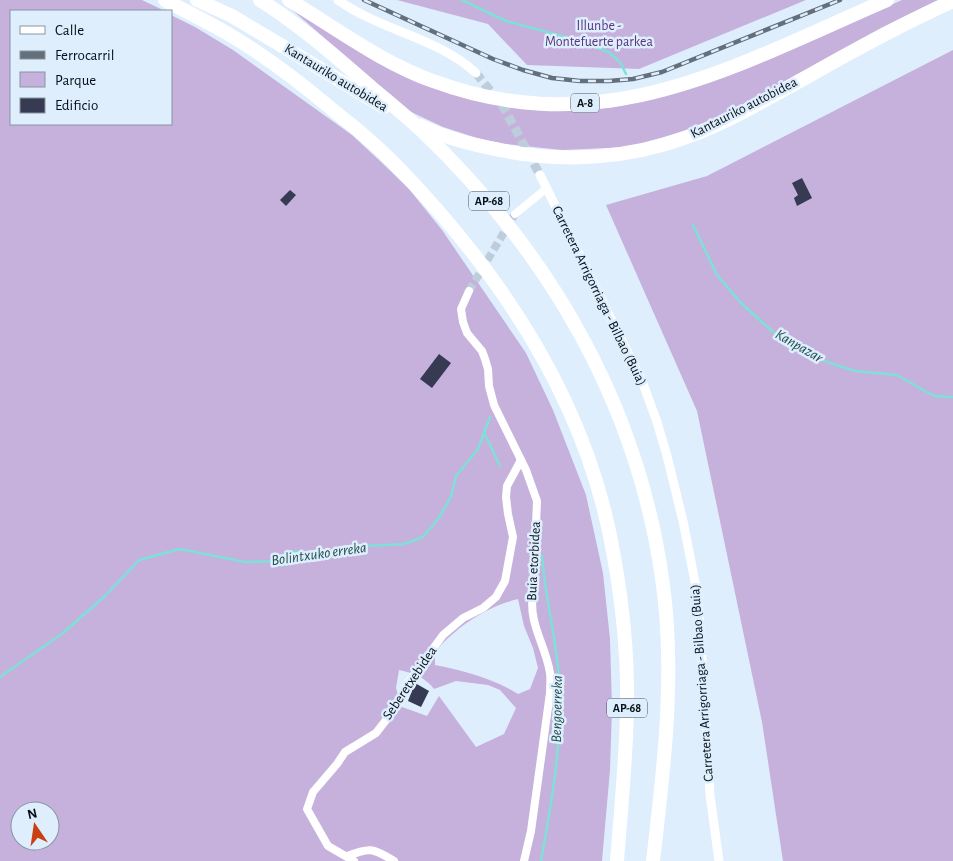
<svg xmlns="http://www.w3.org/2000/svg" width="953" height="861" viewBox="0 0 953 861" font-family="'Alegreya Sans',sans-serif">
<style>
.green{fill:#c6b1dc;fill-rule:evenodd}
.water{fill:#7ee0d8}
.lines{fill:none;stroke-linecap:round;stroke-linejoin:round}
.stream{stroke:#7ee0d8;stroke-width:2.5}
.building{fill:#373a53}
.minor-tunnel{stroke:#becddb;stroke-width:8;stroke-dasharray:8 4;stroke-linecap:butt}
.tertiary-tunnel{stroke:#becddb;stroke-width:9;stroke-dasharray:9 4.5;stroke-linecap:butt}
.minor{stroke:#fff;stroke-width:8}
.tertiary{stroke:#fff;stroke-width:9}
.motorway{stroke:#fff;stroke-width:14}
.rail-casing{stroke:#636f7a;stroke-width:4.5}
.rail{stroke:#deeefd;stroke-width:2.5;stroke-dasharray:8;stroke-linecap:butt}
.labels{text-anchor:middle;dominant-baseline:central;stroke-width:5;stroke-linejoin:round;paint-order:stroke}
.shield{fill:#deeefd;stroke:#48535d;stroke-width:1}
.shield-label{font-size:12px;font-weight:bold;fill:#071018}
.park-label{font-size:14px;fill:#5c337d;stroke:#deeefd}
.street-label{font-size:14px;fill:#071018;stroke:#deeefd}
.water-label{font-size:15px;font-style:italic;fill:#204d49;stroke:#deeefd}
</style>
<rect width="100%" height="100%" fill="#deeefd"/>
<g class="green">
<path d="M0,0H142L165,11H11V124H171V15L195,27L233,50L352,135L380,161L409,189L442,230L526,353L553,410L586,495L603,573L610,639L612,709L610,770L602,861H0ZM518,599L524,626L533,648L538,668L530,689L518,694C492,678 465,671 435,665V652C456,627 486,607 518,599ZM399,670C413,673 425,677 434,689L456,681L488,685L500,690L516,708L504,734L476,747L439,696L427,716L402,707L396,688ZM20,811H50V841H20Z"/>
<path d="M397,0H806L639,69L527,65L488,24Z"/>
<path d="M902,0H938L881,28L733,110L688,130L629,147L562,150L505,144L477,138L443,127L407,110L290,8L407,76L451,94L492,103L576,109L610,108L652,99L718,79L827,34Z"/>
<path d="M953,50V861H783L762,722L697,411L606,205L707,176Z"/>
</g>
<path class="water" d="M293,550L306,552L308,556L307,560L286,566H279L277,561L288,552Z"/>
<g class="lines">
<g class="stream">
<path d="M462,0L506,21L584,42L610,53L620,62L626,74"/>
<path d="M693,225L717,275L741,303L781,339L827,362L855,371L897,375L934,396L953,397"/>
<path d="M484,432L500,466"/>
<path d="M307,556L333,553L348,547L404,544L423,537L438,519L451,497L456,476L478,449L490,417"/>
<path d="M0,677L63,633L106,595L139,560L180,549L245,562L279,561"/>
<path d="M541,861C552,801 563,739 559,678C556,637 545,597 542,556"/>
</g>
</g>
<g class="building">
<path d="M802,178L812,198L797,206L794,198L798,195L792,183Z"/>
<path d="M290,190L296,195L286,206L280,200Z"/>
<path d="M439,354L451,363L432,388L420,379Z"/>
<path d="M415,683L429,691L421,707L408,701Z"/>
</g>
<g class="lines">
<path class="minor-tunnel" d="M469,291L515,214"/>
<path class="tertiary-tunnel" d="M476,73L504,108L540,175"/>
<g class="minor">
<path d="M515,214L547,188"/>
<path d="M469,291L461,309L463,322L467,333L482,351L485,359L488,369L489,386L494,405L526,470L537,501L533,595C528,623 546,646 550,673C551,679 550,687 550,693L531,831L524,861"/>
<path d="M347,856C370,847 373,848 394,861"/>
<path d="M354,861L328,846L307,809L313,792L337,764L345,752L376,733L400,702L407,684L443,635L463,618L483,608L496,597L505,581L513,537L508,514L506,497L507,486L521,460"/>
</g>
<g class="tertiary">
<path d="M338,0C381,31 437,37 476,73"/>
<path d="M540,175L642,381L657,422L667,456L683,521L698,597L705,704L710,795L719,861"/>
</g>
<g class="motorway">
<path d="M165,0C185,11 206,21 225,32C261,53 296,79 328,106C341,117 355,127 368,139C396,163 421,191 445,219C528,316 593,430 614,557C623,607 628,658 627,709C626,760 621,810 617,861"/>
<path d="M197,0L232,16L384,107"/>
<path d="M260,0C300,25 336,57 372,88C389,102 406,116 422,131C549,252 637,403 662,578C676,672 664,767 653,861"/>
<path d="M289,0C336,28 382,63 433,81C604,144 734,66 887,0"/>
<path d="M421,126C446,138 473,145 500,150C562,163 628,159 687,137C728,122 767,99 805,78C854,50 902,24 953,1"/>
</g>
<g class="rail-casing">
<path id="rail" d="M364,0L493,59L523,70L552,78L580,81H609L633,79L662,72L840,0"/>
</g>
<use href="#rail" class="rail"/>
</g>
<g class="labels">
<g class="shield">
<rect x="571" y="93.5" width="28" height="19" rx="4"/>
<rect x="469" y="191.5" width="40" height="19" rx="4"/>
<rect x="607" y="698.5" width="40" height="19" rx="4"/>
</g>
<g class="shield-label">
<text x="585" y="103">A-8</text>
<text x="489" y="201">AP-68</text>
<text x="627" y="708">AP-68</text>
</g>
<g class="park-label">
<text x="599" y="26">Illunbe -<tspan x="599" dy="16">Montefuerte parkea</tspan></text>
</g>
<g class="street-label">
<text transform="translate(336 78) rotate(31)">Kantauriko autobidea</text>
<text transform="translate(744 108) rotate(-27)">Kantauriko autobidea</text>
<text transform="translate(599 296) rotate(64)">Carretera Arrigorriaga - Bilbao (Buia)</text>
<text transform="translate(534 561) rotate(-87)">Buia etorbidea</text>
<text transform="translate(410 683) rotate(-56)">Seberetxebidea</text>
<text transform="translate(702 683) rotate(-94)">Carretera Arrigorriaga - Bilbao (Buia)</text>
</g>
<g class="water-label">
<text transform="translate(799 346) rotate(30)">Kanpazar</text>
<text transform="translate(319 554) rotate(-8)">Bolintxuko erreka</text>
<text transform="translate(557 709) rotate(-89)">Bengoerreka</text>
</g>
</g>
<rect x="10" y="10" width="162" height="115" fill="#deeefd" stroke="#8895a1"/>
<rect x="20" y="26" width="25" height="8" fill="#ffffff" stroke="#8895a1"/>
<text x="55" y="35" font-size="15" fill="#071018">Calle</text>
<rect x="20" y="51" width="25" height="8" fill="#636f7a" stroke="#8895a1"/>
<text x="55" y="60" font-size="15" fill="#071018">Ferrocarril</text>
<rect x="20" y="72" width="25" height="15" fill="#c6b1dc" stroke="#8895a1"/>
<text x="55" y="85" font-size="15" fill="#071018">Parque</text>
<rect x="20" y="98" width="25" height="15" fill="#373a53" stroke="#8895a1"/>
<text x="55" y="110" font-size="15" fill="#071018">Edificio</text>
<g transform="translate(35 826) rotate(347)"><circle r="24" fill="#deeefd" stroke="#8895a1"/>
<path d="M0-4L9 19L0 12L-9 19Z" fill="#c84013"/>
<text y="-8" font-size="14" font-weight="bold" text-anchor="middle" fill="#071018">N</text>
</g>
</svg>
